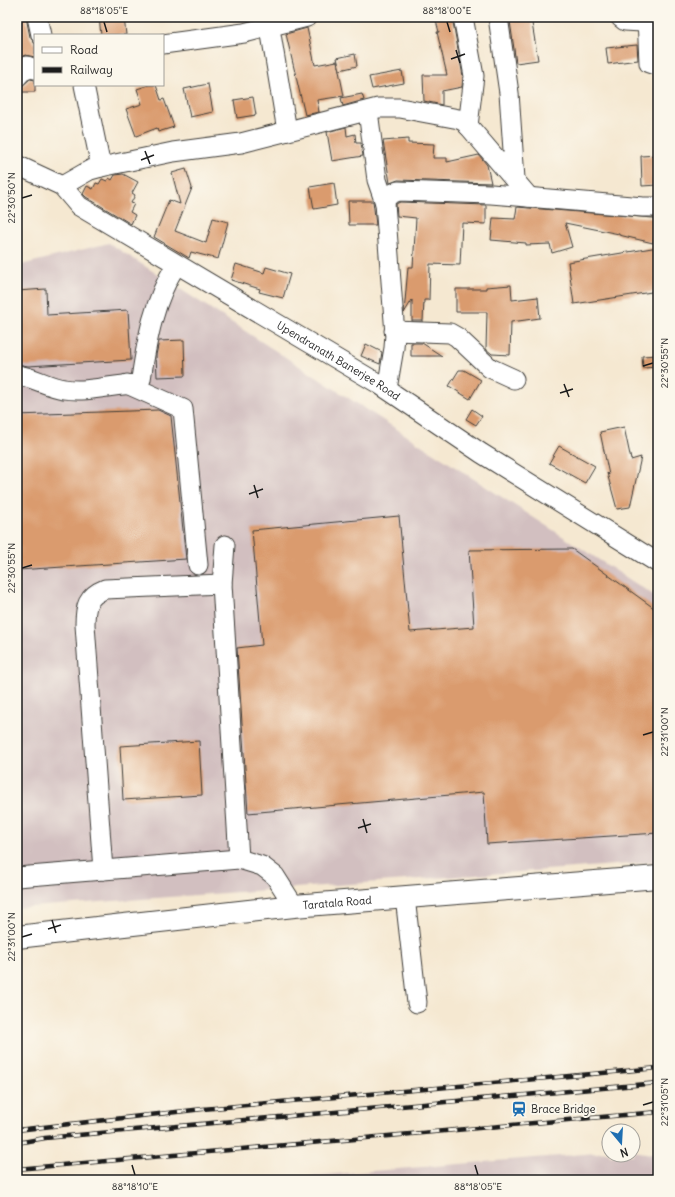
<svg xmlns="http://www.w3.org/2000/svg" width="675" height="1197" viewBox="0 0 675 1197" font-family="Delius,sans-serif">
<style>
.industrial{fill:#d2bfc0}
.building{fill:#da9b6e}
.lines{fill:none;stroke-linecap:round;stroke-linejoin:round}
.minor-casing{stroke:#3d3b37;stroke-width:21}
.major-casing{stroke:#3d3b37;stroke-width:24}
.minor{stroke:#fff;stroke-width:19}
.major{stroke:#fff;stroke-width:22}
.rail-casing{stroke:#1c1c1c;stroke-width:4.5}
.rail{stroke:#fbf7ec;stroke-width:3;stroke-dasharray:9;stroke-linecap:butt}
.ticks{fill:none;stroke:#1c1c1c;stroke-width:1.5}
.labels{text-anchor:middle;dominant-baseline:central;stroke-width:4;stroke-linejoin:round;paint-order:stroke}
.street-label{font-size:11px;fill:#1c1c1c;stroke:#fbf7ec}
.poi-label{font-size:11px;fill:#1c1c1c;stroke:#fbf7ec;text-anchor:start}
.neatline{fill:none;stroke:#1c1c1c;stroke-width:1.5}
.ticks-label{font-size:10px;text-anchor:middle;fill:#1c1c1c}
</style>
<rect width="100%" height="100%" fill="#fbf7ec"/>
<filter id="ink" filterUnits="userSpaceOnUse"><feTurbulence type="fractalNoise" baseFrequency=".025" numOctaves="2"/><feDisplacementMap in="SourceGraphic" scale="8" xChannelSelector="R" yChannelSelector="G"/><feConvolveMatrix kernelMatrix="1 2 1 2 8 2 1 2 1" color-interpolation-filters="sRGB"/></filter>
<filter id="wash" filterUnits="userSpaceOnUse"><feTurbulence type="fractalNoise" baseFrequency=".012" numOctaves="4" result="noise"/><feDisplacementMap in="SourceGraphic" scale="16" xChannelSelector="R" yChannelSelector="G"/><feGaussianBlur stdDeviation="0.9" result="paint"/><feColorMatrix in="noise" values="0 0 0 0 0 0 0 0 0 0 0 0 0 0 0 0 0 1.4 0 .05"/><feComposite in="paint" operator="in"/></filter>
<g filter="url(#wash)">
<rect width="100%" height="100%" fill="#f5e8d1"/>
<g class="industrial">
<path d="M109,243L658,598V862L17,908V266Z"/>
<path d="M633,1151L658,1155V1180H262L609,1152V1155H633Z"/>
</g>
<g id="blocks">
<g class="building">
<path d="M17,17H26L30,37L35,44V57L25,55L17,61Z"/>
<path d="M99,17H124L126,35H101Z"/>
<path d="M435,17H452L463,76L462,87L442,91V105L424,101L423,75H447L437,32H439Z"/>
<path d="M531,17L538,60L516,63L510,21Z"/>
<path d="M307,28L315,65L337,61L344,96L317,100L319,112L305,115L286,34Z"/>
<path d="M637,45L638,60L608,64L606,48Z"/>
<path d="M355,54L357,66L340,70L337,58Z"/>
<path d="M402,71L404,83L372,89L369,77Z"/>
<path d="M30,79L35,80V92H21V87Z"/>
<path d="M208,84L213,112L190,117L184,89Z"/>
<path d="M149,85H156L161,100L164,99L174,127L158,132L157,128L136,136L126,109L142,104L137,89Z"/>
<path d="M362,94L364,100L343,106L341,98Z"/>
<path d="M253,97L256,115L237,118L234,100Z"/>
<path d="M346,127L347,136L355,134L356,143H361L363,156L332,161L327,132Z"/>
<path d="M408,139V143L434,144L433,158H447V162L479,155L487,165L491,183L398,180L390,183L383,141Z"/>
<path d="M658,155V185L642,186L641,156Z"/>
<path d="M186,169L192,188L175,231L206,243L213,218L228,222L218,259L191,252L189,258L154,237L169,200L180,204L172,173Z"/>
<path d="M123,174L138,182L132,193L135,195L131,203L134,204L130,212L135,215L131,224L86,197L83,194L87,186L93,189L96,183L99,184L102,179L107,181L109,178L112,180L115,175Z"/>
<path d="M334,183L337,205L314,209L310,187Z"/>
<path d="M348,201H373L376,225H349Z"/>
<path d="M400,202L486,205V224L462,223L460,265L430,264L429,300H424L423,321H412V300L404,313L408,267H413L416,218L397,216L396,204Z"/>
<path d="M517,207L653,218L658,219V221L653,243L619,235V234L565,223L572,247L552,253L550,244L526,245V243L491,240L493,218L515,219Z"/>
<path d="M658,247V291L574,304L568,262Z"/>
<path d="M236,264L264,273L266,267L290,274L283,298L259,292L260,289L231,280Z"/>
<path d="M511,285L512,300L538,297L540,318L511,322L510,355L492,354L486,349L487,312H456V289H486V287Z"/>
<path d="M46,289L47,315L128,310L131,360L28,366L17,364V291Z"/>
<path d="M184,340L185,376L157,377L156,355L159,341Z"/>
<path d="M411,343H422L442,356H411Z"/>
<path d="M366,344L382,352L380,364L361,356Z"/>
<path d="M658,355V367L643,368L642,356Z"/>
<path d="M459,370H464L481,380L470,399L449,386Z"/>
<path d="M472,409L482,416L476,425L466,419Z"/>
<path d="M158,410L171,416L186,559L17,570V415Z"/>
<path d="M624,427L631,460L641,457L630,507L617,509L607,473L609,475L600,432Z"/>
<path d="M559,446L595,466L585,483L549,463Z"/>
<path d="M399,516L410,632L474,627L469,550L572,549L658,611V833L487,844L484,792L248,813L237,648L262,645L252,530Z"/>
<path d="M199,741L202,795L123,800L120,746Z"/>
</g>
</g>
</g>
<g filter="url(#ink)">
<use href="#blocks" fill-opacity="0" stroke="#3d3b37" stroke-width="1"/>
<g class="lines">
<g class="minor-casing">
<g id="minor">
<path d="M37,17L41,35"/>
<path d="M463,17L474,76L468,126"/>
<path d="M498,17L509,93L515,179"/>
<path d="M620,17L625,21L658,23"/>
<path d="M647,17L649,63L658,66"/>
<path d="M270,28L287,131"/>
<path d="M163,44L244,33L307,17"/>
<path d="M17,77L27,66L35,69"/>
<path d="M84,85L101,167"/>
<path d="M368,111L377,180L385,203"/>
<path id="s1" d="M17,165L62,186L79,206L379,384L481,453L658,563"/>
<path d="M62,186L90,170L101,167L173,152L241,143L378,108H400L459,119L465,122L529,197"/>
<path d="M394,331L450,333L457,337L490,368L514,379"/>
<path d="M17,375C34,377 48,387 64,389C89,393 114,384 138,384L141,379C147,339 154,300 176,265"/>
<path d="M127,384L183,409L198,565"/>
<path d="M387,389L394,348L395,334L385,203L387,196L398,191L491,194L643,207H658"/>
<path d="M225,545L222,584L239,859"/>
<path d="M103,870L85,625C85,607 87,596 105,589L222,584"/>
<path d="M17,877L239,859L262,866L275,876L294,906"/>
<path d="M405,897L417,1003"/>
</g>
</g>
<g class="major-casing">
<g id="major">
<path id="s2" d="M17,937L294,906L658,877"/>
</g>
</g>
<use href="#minor" class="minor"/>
<use href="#major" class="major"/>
<g class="rail-casing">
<g id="rail">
<path d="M17,1130L203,1109L658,1068"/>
<path d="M17,1143L45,1138L658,1083"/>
<path d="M17,1169L658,1112"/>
</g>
</g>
<use href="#rail" class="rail"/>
</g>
</g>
<path class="ticks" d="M104,22L107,32M447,22L450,32M456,50L460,63M451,59L465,54M145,151L150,164M141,160L154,155M22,198L32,195M643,366L653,363M564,384L569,397M560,393L573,389M254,485L258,498M249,494L263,489M22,568L32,565M643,735L653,732M363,819L367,833M358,828L371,824M52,920L56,933M48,929L61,925M22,937L32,934M643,1105L653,1102M132,1165L135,1175M475,1165L478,1175"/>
<defs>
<g id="station-bare" transform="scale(1.2)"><path d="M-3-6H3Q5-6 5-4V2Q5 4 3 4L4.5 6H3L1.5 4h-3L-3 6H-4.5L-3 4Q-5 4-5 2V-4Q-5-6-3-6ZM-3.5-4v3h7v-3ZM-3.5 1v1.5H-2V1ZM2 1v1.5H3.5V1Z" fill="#1f6fb2" stroke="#fbf7ec" stroke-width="2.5" paint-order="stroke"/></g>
</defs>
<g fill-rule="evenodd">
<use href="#station-bare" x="519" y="1109"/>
</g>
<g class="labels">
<g class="street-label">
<text stroke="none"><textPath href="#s1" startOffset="378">Upendranath Banerjee Road</textPath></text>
<text stroke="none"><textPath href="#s2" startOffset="322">Taratala Road</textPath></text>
</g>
<g class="poi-label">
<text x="531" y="1109">Brace Bridge</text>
</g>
</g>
<rect width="675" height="1197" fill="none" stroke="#fbf7ec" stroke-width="44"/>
<rect x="34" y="34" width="130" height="52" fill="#fbf7ec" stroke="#a29f99"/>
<rect x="42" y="47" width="20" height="6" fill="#ffffff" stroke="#a29f99"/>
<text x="70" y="54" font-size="12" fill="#1c1c1c">Road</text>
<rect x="42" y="67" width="20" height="6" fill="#1c1c1c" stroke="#a29f99"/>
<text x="70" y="74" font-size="12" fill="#1c1c1c">Railway</text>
<g transform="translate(621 1143) rotate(162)"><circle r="19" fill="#fbf7ec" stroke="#a29f99"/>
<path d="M0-3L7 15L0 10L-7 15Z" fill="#1f6fb2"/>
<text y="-6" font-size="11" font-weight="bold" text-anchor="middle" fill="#1c1c1c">N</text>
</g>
<rect x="22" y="22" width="631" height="1153" class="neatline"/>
<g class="ticks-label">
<text x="104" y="14">88°18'05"E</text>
<text x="447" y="14">88°18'00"E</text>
<text transform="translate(11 198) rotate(-90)" y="4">22°30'50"N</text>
<text transform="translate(664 363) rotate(-90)" y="4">22°30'55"N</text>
<text transform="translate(11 568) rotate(-90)" y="4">22°30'55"N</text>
<text transform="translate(664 732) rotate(-90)" y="4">22°31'00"N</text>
<text transform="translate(11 937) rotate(-90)" y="4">22°31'00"N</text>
<text transform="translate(664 1102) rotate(-90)" y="4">22°31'05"N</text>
<text x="135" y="1190">88°18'10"E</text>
<text x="478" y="1190">88°18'05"E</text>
</g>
</svg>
